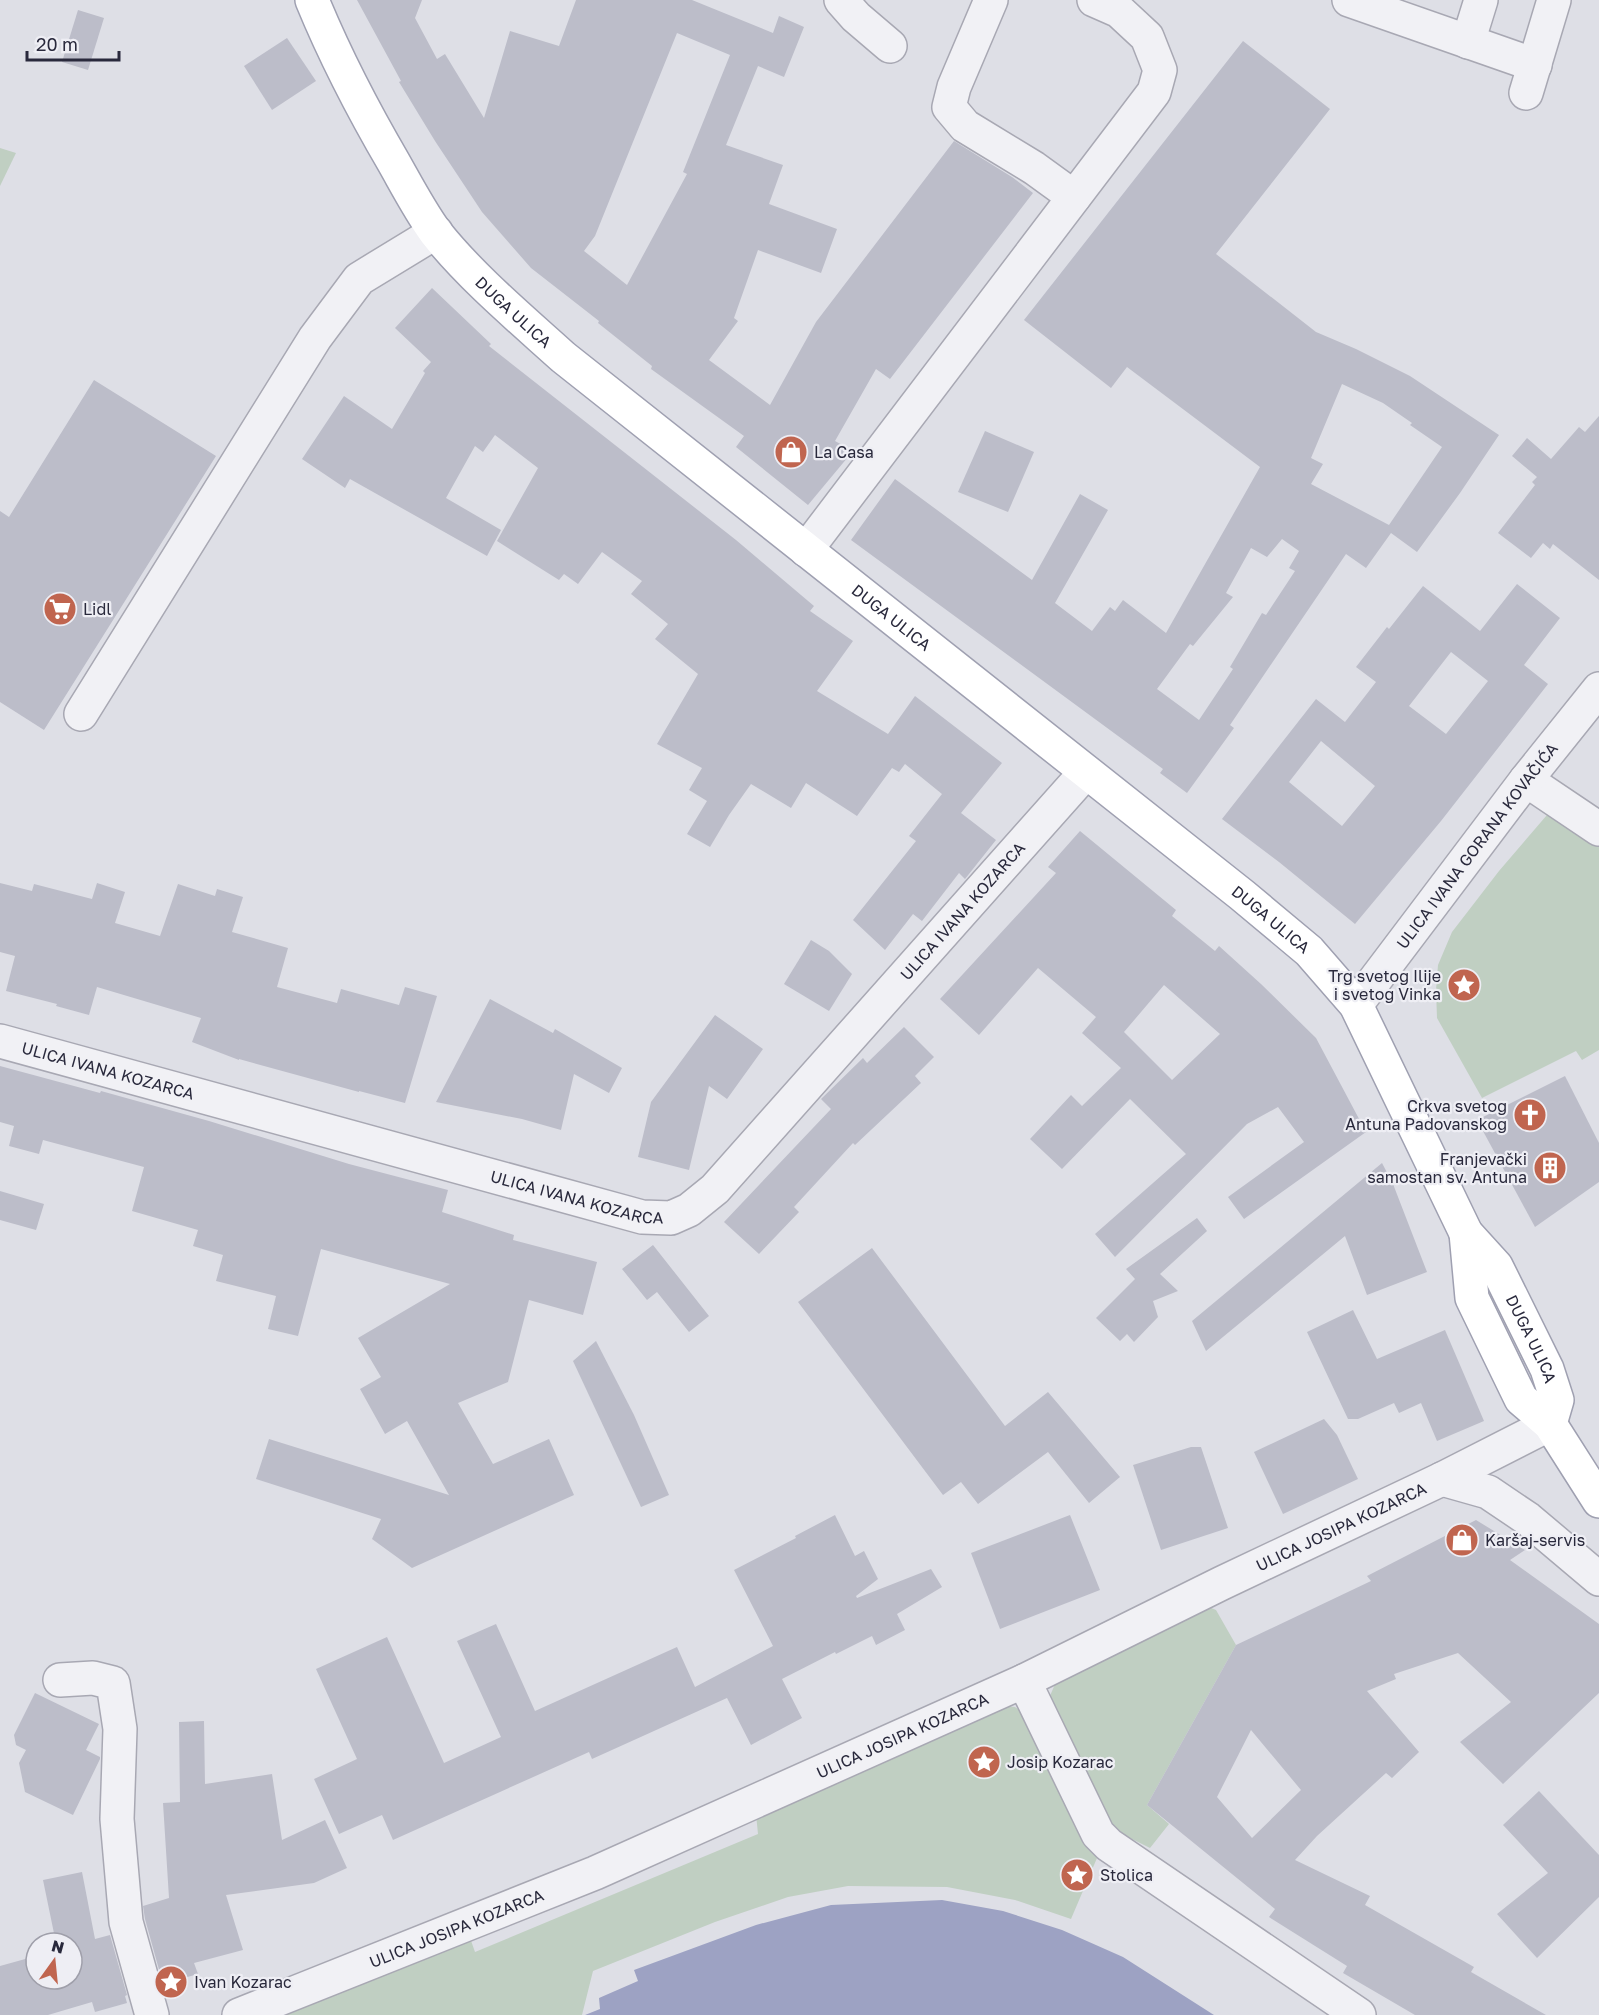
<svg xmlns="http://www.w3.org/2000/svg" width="1599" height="2015" viewBox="0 0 1599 2015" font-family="'Golos Text',sans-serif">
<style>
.green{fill:#c0cfc2}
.water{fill:#9da2c3}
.building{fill:#bcbdc9;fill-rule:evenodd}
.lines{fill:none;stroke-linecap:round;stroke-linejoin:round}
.minor-casing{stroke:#a8a8b3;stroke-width:36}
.major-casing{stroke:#9fa0b1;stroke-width:36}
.minor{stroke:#f1f1f5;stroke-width:33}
.major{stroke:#fff;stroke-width:33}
.labels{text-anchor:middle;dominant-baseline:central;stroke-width:4.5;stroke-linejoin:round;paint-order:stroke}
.street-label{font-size:16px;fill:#29293c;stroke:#eeeef4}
.poi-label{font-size:16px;fill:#29293c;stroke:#eeeef4;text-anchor:start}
</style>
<rect width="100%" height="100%" fill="#dedfe6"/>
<g class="green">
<path d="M0,148L16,153L0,186Z"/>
<path d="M1553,808L1599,838V1050L1582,1060L1576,1051L1482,1098L1437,1018L1436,990L1438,965L1452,932L1499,871Z"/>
<path d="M1209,1607L1216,1610L1236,1645L1147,1805L1169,1824L1150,1848L1126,1836L1108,1821L1049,1698L1056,1682Z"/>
<path d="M1005,1706L1015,1707L1026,1714L1100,1851L1071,1919L1015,1900L947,1887L848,1886L788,1897L715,1922L593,1971L582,2015H267L469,1935L475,1952L758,1834L756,1814Z"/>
</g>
<path class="water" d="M942,1900L1003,1911L1062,1930L1123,1957L1214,2015H585L600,2009L599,1998L638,1981L634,1970L756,1925L831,1905Z"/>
<g class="building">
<path d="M357,0H422L415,18L437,59L445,54L484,118L510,31L559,46L576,0H692L773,33L779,16L804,27L784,77L758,66L726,145L783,165L769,204L837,229L821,273L758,250L734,318L738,321L709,360L770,405L816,322L954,141L1012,177L1033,193L890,379L876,369L835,441L853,451L808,505L736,447L744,436L651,369L652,366L598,323L599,321L531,268L482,212L435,141L399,82L401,81ZM677,33L730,55L683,172L687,174L627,285L584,251L595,236Z"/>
<path d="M78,10L104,18L88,70L62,62Z"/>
<path d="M287,38L316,81L272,110L244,66Z"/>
<path d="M1243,41L1330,109L1216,254L1316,332L1356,349L1410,376L1499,435L1460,493L1417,552L1391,533L1366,568L1346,554L1230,725L1234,728L1187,793L1160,773L1163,769L851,540L895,479L1032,580L1080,494L1108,510L1055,603L1092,631L1110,607L1115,611L1123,600L1166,633L1260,467L1127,367L1111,388L1024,320ZM1342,384L1383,403L1412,423L1410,425L1442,447L1389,525L1311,484L1323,464L1311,458ZM1282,539L1299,551L1289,568L1295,571L1266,615L1262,613L1230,667L1233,669L1199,720L1157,689L1190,644L1193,646L1233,597L1226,593L1251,548L1267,557Z"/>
<path d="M432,288L491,344L489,346L736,540L814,606L810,611L853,641L817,691L888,734L915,696L1002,763L961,813L996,840L965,879L959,873L922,921L913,914L885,950L853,920L916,841L909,836L942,794L905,764L899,772L892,768L857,816L806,783L791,808L751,784L729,815L710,847L687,834L707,801L689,790L702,768L657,744L698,674L655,639L668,624L631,594L642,581L602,552L578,584L564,574L559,580L497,541L538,468L495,435L483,452L475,446L446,498L501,530L487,556L350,479L345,488L302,459L344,396L392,429L425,373L423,371L431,362L395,328Z"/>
<path d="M94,380L216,456L44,730L0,702V511L9,517Z"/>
<path d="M1599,416V580L1553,544L1550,549L1543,543L1531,558L1498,533L1535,485L1532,482L1537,477L1512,456L1527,438L1551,459L1579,427L1585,432Z"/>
<path d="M985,431L1034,452L1008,512L958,492Z"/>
<path d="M1517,584L1560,618L1524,665L1548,684L1441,821L1355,924L1279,862L1222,819L1316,699L1345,722L1376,682L1356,667L1387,627L1389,629L1423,586L1480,631ZM1451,652L1488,681L1446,734L1409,706ZM1321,741L1375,786L1342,826L1289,782Z"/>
<path d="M1080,831L1176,910L1172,916L1215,951L1219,946L1261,984L1316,1038L1366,1132L1244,1219L1228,1197L1304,1142L1278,1107L1247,1124L1115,1257L1095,1234L1186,1154L1130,1099L1062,1169L1030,1139L1071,1095L1082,1106L1121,1068L1082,1033L1096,1017L1038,968L979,1035L940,999L1056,873L1048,867ZM1164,985L1220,1034L1172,1080L1124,1032Z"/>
<path d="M0,883L32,891L34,884L92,899L97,883L125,892L115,923L160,936L178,884L215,896L217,889L243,897L232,932L288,948L277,987L337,1003L341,989L399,1005L405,987L437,996L405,1103L359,1091V1092L239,1059V1060L192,1042L201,1018L97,987L89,1015L56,1006L57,1004L6,991L15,956L0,952Z"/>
<path d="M811,940L829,951L852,974L829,1011L784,984Z"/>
<path d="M490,999L553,1033L555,1029L622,1068L609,1093L574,1074L561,1130L522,1119L436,1102Z"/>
<path d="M715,1015L763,1049L727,1099L709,1086L689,1170L638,1157L651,1102Z"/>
<path d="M904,1027L934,1057L915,1076L921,1083L855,1145L853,1143L794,1207L799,1212L759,1254L724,1222L831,1109L821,1099L863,1058L867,1063Z"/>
<path d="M0,1066L100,1093L101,1091L209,1121L349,1164L448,1190L442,1212L514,1235L513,1240L597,1262L583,1315L529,1300L508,1382L458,1403L493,1464L549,1439L574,1495L412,1568L372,1539L381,1519L256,1479L269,1439L449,1495L407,1421L385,1434L360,1389L381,1377L358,1338L450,1284L321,1249L298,1336L268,1329L276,1296L216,1281L223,1255L193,1246L198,1230L132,1211L144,1167L43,1140L39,1154L9,1146L14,1126L0,1122Z"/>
<path d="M1565,1076L1599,1143V1182L1535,1227L1477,1120Z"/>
<path d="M1382,1163L1393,1184L1427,1272L1367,1295L1345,1236L1206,1351L1192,1321Z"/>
<path d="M0,1191L44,1204L36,1230L0,1220Z"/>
<path d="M1197,1218L1207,1231L1160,1274L1178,1291L1153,1301L1158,1317L1134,1342L1127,1334L1120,1341L1096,1318L1135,1279L1126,1269Z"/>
<path d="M653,1245L709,1316L689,1332L657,1292L647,1300L622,1269Z"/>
<path d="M872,1248L1005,1426L1048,1392L1120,1477L1089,1503L1048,1452L978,1504L961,1482L943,1495L798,1302Z"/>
<path d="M1353,1310L1377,1359L1445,1330L1484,1421L1437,1441L1421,1403L1399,1413L1394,1403L1358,1419H1348L1307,1332Z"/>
<path d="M596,1341L634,1415L669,1495L641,1507L573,1361Z"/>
<path d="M1324,1419L1337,1435L1358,1479L1283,1514L1254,1452Z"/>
<path d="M1191,1447H1201L1228,1528L1161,1550L1133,1465Z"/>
<path d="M835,1515L855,1556L864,1551L878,1579L856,1596L857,1598L931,1569L942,1587L897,1614L905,1630L876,1645L872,1636L836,1654L835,1652L782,1679L802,1718L751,1745L727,1698L592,1759L589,1752L393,1840L382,1815L339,1834L314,1779L357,1759L316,1669L387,1637L444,1763L501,1737L457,1641L496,1624L535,1711L677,1647L695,1687L773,1646L734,1570L796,1538L795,1536Z"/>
<path d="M1070,1515L1100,1590L1000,1629L971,1553Z"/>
<path d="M1476,1520L1525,1550L1510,1560L1599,1624V1693L1503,1784L1460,1742L1511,1702L1458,1653L1394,1674L1396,1679L1367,1691L1419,1752L1392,1778L1386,1773L1317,1836L1295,1860L1370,1896L1365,1905L1474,1967L1471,1972L1546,2015H1415L1343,1973L1347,1966L1269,1917L1275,1909L1147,1805L1236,1645L1371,1581L1367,1576ZM1251,1730L1301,1790L1252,1838L1217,1797Z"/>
<path d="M35,1693L99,1724L86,1750L100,1757V1759L73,1815L25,1792L19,1763L26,1750L16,1745L14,1735Z"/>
<path d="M204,1721L205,1784L272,1774L282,1840L325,1820L347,1868L314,1883L226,1895L243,1950L194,1963L198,1974L163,1984L145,1919L143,1906L169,1898L163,1803L180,1802L179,1722Z"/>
<path d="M1539,1791L1599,1855V1897L1537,1958L1497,1914L1548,1873L1503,1825Z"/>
<path d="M82,1872L95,1939L110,1935L127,1995L125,1996L127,2003L95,2012L92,2002L48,2015H0V1966L36,1956V1979H72V1943H56L43,1880Z"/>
</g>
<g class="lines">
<g class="minor-casing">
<g id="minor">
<path d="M841,0L856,17L890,46"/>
<path d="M991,0L954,87L949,107L965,126L1034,168L1074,197"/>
<path d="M1349,0L1535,65"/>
<path d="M1468,42L1481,0"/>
<path d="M1526,93L1554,0"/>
<path d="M806,550L1154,92L1160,70L1147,37L1119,11L1094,0"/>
<path d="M81,714L315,338L359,279L436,232"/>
<path d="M1526,780L1599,829"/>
<path id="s1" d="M1356,1005L1526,780L1599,689"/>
<path id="s2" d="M0,1041L642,1217L671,1218L689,1210L715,1189L1086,772"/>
<path d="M1442,1479L1488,1492L1528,1519L1599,1579"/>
<path d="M60,1680L93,1678L113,1683L120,1729L117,1819L126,1922L152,2015"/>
<path d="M1024,1681L1098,1834L1109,1845L1359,2015"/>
<path id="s3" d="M239,2015L595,1873L1024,1681L1222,1583L1442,1479L1550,1424"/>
</g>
</g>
<g class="major-casing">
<g id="major">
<path id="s4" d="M312,0C335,56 363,110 394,163C407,186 420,211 436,233C471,277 521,319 563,357L1242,895L1309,951L1356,1005L1466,1233L1496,1266L1547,1369L1557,1400L1550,1424"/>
<path d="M1466,1233L1472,1298L1521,1399L1550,1424L1599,1501"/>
</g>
</g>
<use href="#minor" class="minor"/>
<use href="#major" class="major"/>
</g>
<defs>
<g id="shop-disc" transform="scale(1.725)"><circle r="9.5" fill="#c0654f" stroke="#eeeef4"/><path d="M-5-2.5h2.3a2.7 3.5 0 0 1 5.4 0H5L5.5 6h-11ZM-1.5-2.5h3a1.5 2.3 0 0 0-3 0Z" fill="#fff"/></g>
<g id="supermarket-disc" transform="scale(1.725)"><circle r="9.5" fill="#c0654f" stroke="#eeeef4"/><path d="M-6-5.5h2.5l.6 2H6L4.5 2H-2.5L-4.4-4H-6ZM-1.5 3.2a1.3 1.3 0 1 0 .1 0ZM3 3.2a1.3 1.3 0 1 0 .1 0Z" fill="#fff"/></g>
<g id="sight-disc" transform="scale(1.725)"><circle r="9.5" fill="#c0654f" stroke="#eeeef4"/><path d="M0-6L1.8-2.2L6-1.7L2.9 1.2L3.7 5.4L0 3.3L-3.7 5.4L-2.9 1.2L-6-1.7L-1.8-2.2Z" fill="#fff"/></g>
<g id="church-disc" transform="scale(1.725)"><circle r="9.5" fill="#c0654f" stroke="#eeeef4"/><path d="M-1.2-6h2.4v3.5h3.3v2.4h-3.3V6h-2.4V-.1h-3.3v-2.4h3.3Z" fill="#fff"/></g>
<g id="building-disc" transform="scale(1.725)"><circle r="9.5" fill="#c0654f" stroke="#eeeef4"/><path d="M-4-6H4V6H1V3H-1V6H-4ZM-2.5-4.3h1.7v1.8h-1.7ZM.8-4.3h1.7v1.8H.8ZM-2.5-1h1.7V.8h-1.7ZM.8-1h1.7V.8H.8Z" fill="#fff"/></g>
</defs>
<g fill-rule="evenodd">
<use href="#shop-disc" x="791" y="452"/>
<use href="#supermarket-disc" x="60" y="609"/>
<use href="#sight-disc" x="1464" y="985"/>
<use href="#church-disc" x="1530" y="1115"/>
<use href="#building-disc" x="1550" y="1168"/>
<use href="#shop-disc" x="1462" y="1540"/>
<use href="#sight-disc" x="984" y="1762"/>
<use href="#sight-disc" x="1077" y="1875"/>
<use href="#sight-disc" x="171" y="1982"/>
</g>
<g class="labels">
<g class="street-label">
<text stroke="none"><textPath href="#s4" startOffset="375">DUGA ULICA</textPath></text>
<text stroke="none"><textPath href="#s4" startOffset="861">DUGA ULICA</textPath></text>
<text stroke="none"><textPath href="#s1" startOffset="200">ULICA IVANA GORANA KOVAČIĆA</textPath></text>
<text stroke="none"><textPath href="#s2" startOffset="1120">ULICA IVANA KOZARCA</textPath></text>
<text stroke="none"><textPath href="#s4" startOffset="1346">DUGA ULICA</textPath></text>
<text stroke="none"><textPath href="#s2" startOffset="112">ULICA IVANA KOZARCA</textPath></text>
<text stroke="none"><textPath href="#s2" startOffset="598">ULICA IVANA KOZARCA</textPath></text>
<text stroke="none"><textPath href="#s4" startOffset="1846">DUGA ULICA</textPath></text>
<text stroke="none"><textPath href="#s3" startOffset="1206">ULICA JOSIPA KOZARCA</textPath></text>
<text stroke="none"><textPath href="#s3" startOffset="720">ULICA JOSIPA KOZARCA</textPath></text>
<text stroke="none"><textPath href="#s3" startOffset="234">ULICA JOSIPA KOZARCA</textPath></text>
</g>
<g class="poi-label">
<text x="814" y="452">La Casa</text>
<text x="83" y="609">Lidl</text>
<text x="1441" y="976" text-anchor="end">Trg svetog Ilije<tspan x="1441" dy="18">i svetog Vinka</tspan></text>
<text x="1507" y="1106" text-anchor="end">Crkva svetog<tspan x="1507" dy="18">Antuna Padovanskog</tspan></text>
<text x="1527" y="1159" text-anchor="end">Franjevački<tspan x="1527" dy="18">samostan sv. Antuna</tspan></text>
<text x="1485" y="1540">Karšaj-servis</text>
<text x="1007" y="1762">Josip Kozarac</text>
<text x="1100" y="1875">Stolica</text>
<text x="194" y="1982">Ivan Kozarac</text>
</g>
</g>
<g transform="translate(54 1961) rotate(15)"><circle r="28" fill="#eeeef4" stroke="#9f9faa" stroke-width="1.5"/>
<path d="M0-4.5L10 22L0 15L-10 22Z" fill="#c0654f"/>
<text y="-9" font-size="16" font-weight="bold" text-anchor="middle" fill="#29293c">N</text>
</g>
<path d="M27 51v9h92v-9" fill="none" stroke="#29293c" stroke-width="3"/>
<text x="36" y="51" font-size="18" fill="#29293c" stroke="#eeeef4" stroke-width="4.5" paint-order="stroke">20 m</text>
</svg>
